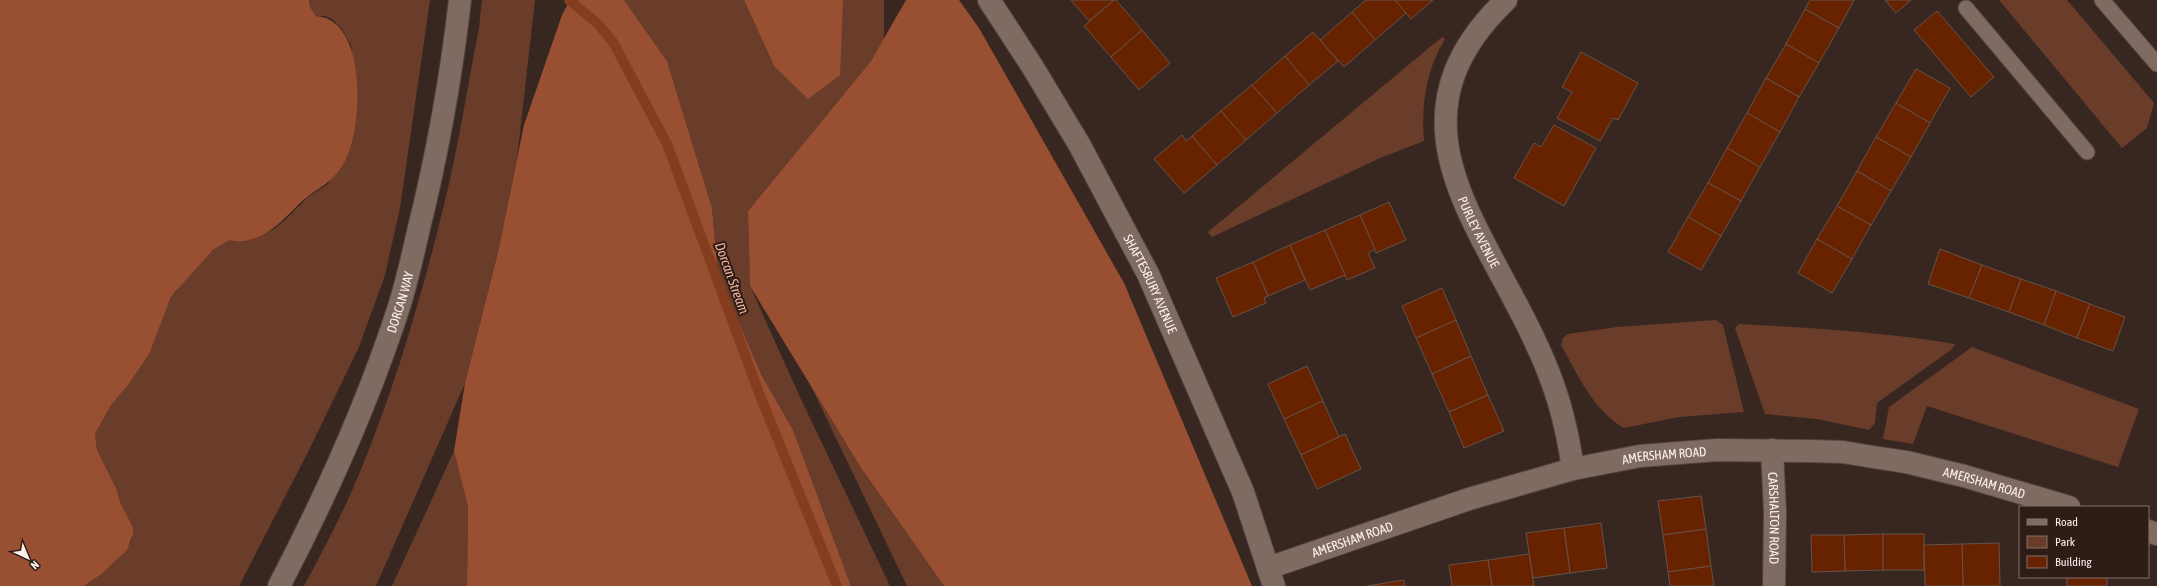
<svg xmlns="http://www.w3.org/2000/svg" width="2157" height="586" viewBox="0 0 2157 586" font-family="'Asap Condensed',sans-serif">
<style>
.green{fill:#6a3d2b}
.forest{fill:#994f31}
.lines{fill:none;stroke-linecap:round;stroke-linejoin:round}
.stream{stroke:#853d1f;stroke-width:10}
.building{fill:#672200;stroke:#66524a}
.service-casing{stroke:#54453f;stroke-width:17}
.minor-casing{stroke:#54453f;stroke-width:24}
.tertiary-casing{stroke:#54453f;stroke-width:24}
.secondary-casing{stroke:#54453f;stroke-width:24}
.service{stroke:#806b63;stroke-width:15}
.minor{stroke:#806b63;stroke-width:22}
.tertiary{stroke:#806b63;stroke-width:22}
.secondary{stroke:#806b63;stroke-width:22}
.labels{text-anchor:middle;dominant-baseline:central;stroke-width:4;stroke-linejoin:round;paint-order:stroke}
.street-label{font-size:13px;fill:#fdf1ec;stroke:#2e1d17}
.water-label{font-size:14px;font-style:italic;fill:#f2b29a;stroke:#2e1d17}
</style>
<rect width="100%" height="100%" fill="#382720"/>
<g class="green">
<path d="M309,0H430L400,208L385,275L359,347L309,450L239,586H84L103,573L119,558L131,542L133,527L121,504L116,488L97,450L95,434L111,405L128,385L144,360L170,299L184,281L213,250L230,240H250L274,229L285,220L308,197L328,184L353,134L357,95L351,45L342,29L332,19L325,16H316L310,7Z"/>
<path d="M482,0H535L517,158L498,252L465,383L376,586H304C324,549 344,511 360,472C395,387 421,298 443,209C458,150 467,88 479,28Z"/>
<path d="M624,0H744L774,66L843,0H884V39L871,61L748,211L750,286L799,395L890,586H851L793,430L762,376L718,275L712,208L667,61Z"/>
<path d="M1999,0H2067L2154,103L2147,128L2122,148Z"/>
<path d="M1442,37L1445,39C1426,70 1421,105 1424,141L1380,158L1212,237L1208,232Z"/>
<path d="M1716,320L1723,325L1744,412L1679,417L1624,428C1593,410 1578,375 1561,345L1563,338L1568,334L1617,327Z"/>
<path d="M1739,324C1811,328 1883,332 1955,344L1952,349L1877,403L1875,423L1869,430L1817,419L1765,414L1735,328Z"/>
<path d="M1972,347L2139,409L2118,467L1927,406L1913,444L1883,439L1889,407Z"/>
<path d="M811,386L861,468L944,586H907Z"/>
<path d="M454,451L468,507L467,586H392Z"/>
</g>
<g class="forest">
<path d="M0,0H309L310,7L316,16C368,19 363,128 345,161C332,185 317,187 299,204C281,222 259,247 230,240L213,250L175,292L170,299L149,354L128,385L111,405L95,434L97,450L116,488L121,504L133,527V534L127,550L103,573L84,586H0Z"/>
<path d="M570,0H624L667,61L712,208L718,275L762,376L793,430L851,586H467L468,507L454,451L465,383L498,252L524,125L562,15Z"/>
<path d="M744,0H843L840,75L808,99L774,66Z"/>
<path d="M906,0H959L979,28L1124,283L1252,586H944L861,468L750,286L748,211L871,61Z"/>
</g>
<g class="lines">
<path class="stream" d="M569,0L598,24L613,42L667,144L759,393L837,586"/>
</g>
<g class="building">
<path d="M1071,0H1114L1089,21Z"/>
<path d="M1114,0H1116L1142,30L1111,57L1084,26Z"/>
<path d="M1366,0H1395L1406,13L1375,40L1352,12Z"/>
<path d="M1395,0H1433L1411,19Z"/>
<path d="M1810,0H1854L1839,28L1805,9Z"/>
<path d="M1885,0H1911L1896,13Z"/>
<path d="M1805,9L1839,28L1819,63L1786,44Z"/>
<path d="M1937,11L1994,77L1971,97L1914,30Z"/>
<path d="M1352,12L1375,40L1344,67L1320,40Z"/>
<path d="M1142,30L1170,63L1139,90L1111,57Z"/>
<path d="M1313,32L1338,61L1309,85L1285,56Z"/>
<path d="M1786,44L1819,63L1799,97L1766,78Z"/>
<path d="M1581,52L1638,83L1618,120L1613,118L1600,141L1557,118L1572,92L1562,87Z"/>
<path d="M1285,56L1309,85L1277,113L1252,85Z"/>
<path d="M1916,69L1950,88L1930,123L1896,103Z"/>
<path d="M1766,78L1799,97L1780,132L1747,113Z"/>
<path d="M1252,85L1277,113L1246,140L1221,111Z"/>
<path d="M1896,103L1930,123L1911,157L1876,137Z"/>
<path d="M1221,111L1246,140L1217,165L1192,136Z"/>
<path d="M1747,113L1780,132L1760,167L1727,148Z"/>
<path d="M1554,125L1596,148L1564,206L1514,178L1534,143L1541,147Z"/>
<path d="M1182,135L1186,141L1192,136L1217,165L1184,193L1154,159Z"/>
<path d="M1876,137L1911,157L1891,191L1857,171Z"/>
<path d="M1727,148L1760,167L1741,201L1708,183Z"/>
<path d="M1857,171L1891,191L1871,225L1837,206Z"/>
<path d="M1708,183L1741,201L1721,236L1688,217Z"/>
<path d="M1389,202L1406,240L1376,253L1360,215Z"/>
<path d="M1837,206L1871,225L1852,259L1817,239Z"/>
<path d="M1360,215L1375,249L1368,253L1375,268L1347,280L1325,230Z"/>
<path d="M1688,217L1721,236L1701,270L1668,252Z"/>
<path d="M1325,230L1345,275L1310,290L1290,245Z"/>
<path d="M1817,239L1852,259L1832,293L1798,273Z"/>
<path d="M1290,245L1305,280L1268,296L1253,262Z"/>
<path d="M1940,249L1982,265L1969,298L1928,284Z"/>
<path d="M1253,262L1268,296L1264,298L1266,303L1233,317L1216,278Z"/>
<path d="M1982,265L2021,279L2009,312L1969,298Z"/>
<path d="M2021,279L2056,291L2044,325L2009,312Z"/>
<path d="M1442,288L1456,320L1416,338L1402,306Z"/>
<path d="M2056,291L2090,304L2077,338L2044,325Z"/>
<path d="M2090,304L2125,317L2113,351L2077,338Z"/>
<path d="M1456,320L1471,356L1432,374L1416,338Z"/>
<path d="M1471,356L1488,395L1449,412L1432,374Z"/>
<path d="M1307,366L1323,401L1284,419L1268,384Z"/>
<path d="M1488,395L1504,431L1464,448L1449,412Z"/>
<path d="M1323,401L1339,437L1301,455L1284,419Z"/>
<path d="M1345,434L1361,469L1317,489L1301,455Z"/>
<path d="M1701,496L1706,529L1663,535L1658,501Z"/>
<path d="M1601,523L1607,568L1570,573L1564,528Z"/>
<path d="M1564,528L1570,573L1533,578L1526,533Z"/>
<path d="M1706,529L1711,566L1668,572L1663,535Z"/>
<path d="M1883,534V570L1845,571L1844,535Z"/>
<rect x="1883" y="534" width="41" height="36"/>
<path d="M1811,535H1844L1845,571L1812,572Z"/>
<path d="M1999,543L2000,586H1963L1962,544Z"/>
<path d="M1962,544L1963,586H1925L1924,545Z"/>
<path d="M1529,554L1534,586H1492L1488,560Z"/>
<path d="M1488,560L1492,586H1452L1449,565Z"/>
<path d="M1711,566L1714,586H1670L1668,572Z"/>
<rect x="2067" y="577" width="40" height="9"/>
<path d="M1404,580L1405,586H1367Z"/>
</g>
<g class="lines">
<g class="service-casing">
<g id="service">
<path d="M2102,0L2157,64"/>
<path d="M1966,8L2087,152"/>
</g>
</g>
<g class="minor-casing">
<g id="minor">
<path id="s1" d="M1506,0C1383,118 1477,218 1533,337C1555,382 1566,420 1573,469"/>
<path id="s2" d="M1772,450L1775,512L1774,586"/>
<path d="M2148,531L2157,534"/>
<path id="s3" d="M1268,568L1469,499L1573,469L1640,456L1717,450L1809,451L1843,452L1873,457L1906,462L1964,476L2069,507"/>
</g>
</g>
<g class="tertiary-casing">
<g id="tertiary">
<path id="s4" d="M989,0L1032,66L1079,144L1148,274L1243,492L1274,586"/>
</g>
</g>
<g class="secondary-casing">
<g id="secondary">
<path id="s5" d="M279,586C325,498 366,407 397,313C406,286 412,259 418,232C437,156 451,78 460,0"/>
</g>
</g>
<use href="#service" class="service"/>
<use href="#minor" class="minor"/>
<use href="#tertiary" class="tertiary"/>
<use href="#secondary" class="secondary"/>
</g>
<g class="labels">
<g class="street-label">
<text stroke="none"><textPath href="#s1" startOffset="256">PURLEY AVENUE</textPath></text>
<text stroke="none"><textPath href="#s4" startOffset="327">SHAFTESBURY AVENUE</textPath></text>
<text stroke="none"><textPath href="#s5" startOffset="309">DORCAN WAY</textPath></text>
<text stroke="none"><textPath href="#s3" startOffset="413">AMERSHAM ROAD</textPath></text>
<text stroke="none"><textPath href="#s3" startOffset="737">AMERSHAM ROAD</textPath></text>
<text stroke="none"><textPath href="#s2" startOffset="68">CARSHALTON ROAD</textPath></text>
<text stroke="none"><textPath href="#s3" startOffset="89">AMERSHAM ROAD</textPath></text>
</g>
<g class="water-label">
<text transform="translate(732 278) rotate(70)">Dorcan Stream</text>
</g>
</g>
<rect x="2019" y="506" width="130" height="72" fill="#2e1d17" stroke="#81726c"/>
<rect x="2027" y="519" width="20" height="6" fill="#806b63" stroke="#81726c"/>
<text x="2055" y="526" font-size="12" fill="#fdf1ec">Road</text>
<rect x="2027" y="536" width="20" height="12" fill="#6a3d2b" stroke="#81726c"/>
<text x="2055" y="546" font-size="12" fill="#fdf1ec">Park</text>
<rect x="2027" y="556" width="20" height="12" fill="#672200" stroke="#81726c"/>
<text x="2055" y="566" font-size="12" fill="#fdf1ec">Building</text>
<g transform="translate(28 558) rotate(136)" stroke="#2e1d17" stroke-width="3" paint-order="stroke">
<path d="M0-3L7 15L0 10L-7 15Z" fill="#fdf1ec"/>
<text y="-6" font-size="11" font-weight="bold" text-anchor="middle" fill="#fdf1ec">N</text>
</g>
</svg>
